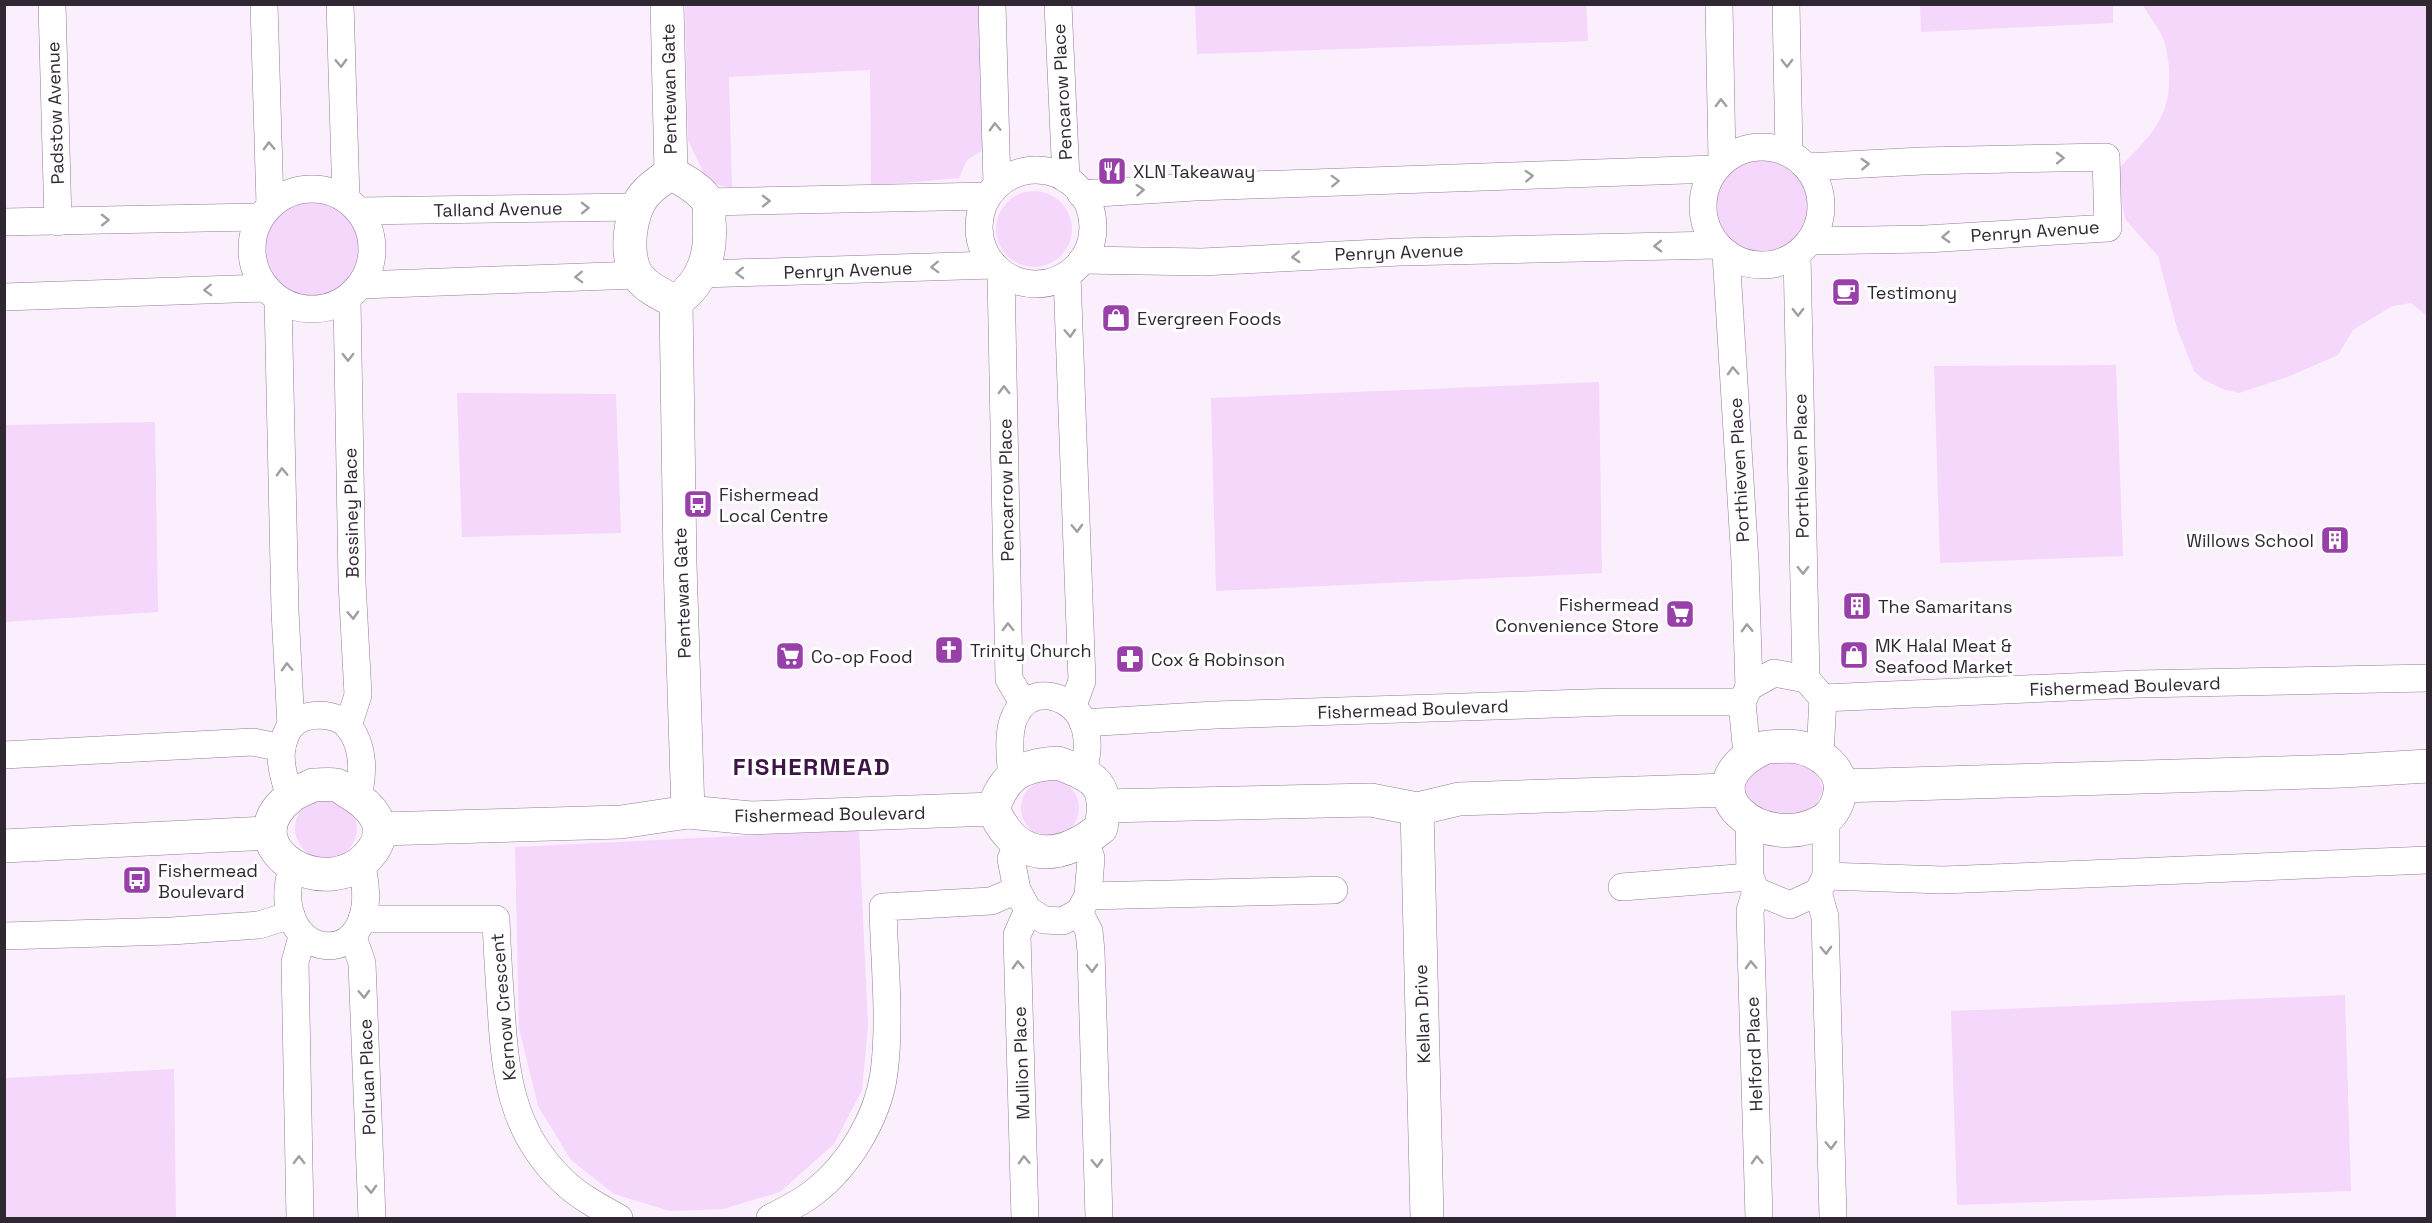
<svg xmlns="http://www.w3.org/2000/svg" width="2432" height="1223" viewBox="0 0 2432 1223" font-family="'Space Grotesk',sans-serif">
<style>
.green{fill:#f4d7fa}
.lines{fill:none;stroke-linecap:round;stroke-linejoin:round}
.street-casing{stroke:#8f7d93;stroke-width:28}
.secondary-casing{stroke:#8f7d93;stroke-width:34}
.street{stroke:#fff;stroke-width:27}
.secondary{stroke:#fff;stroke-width:33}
.oneway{stroke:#a19ea2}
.labels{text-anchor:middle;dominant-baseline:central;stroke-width:6;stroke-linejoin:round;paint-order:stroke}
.street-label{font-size:18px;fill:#2f2731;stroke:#fff}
.poi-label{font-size:18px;fill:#2f2731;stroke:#fff;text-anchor:start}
.district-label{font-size:24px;font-weight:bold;letter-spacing:1.5px;fill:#3f1448;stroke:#fff}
</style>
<rect width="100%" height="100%" fill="#fbeffe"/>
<g class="green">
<path d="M685,5H979L986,148L967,160L959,178L871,186L870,70L729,77L732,188L708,182L688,140Z"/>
<path d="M1195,5H1586L1588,41L1197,54Z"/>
<path d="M1920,5H2113V23L1921,32Z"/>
<path d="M2143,5H2427V316L2411,303L2392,306L2353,330L2338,355L2290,376L2239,393L2223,389L2204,380L2194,371L2177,328L2158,256L2125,219L2119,186V168C2151,135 2172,118 2169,68C2168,57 2166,42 2160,32C2155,23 2148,15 2143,5Z"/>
<circle cx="1763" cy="204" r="49"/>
<circle cx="1034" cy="229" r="38"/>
<circle cx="314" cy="250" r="49"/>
<path d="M2116,365L2123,556L1940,563L1934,366Z"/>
<path d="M1599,382L1602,573L1216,591L1211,398Z"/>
<path d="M457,393L616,394L621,533L462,537Z"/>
<path d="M155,422L158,612L5,622V425Z"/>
<path d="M1796,760L1817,774L1823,790L1815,808L1796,818H1772L1749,805L1743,791C1754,761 1766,761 1796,760Z"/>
<circle cx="1050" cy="808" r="29"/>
<circle cx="326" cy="828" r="31"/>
<path d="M859,830L868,1026L862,1090L834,1144L780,1192L723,1209L670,1211L614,1194L571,1160L538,1106L519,1028L515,847Z"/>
<path d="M2345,995L2351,1191L1957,1205L1951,1011Z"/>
<path d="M174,1069L176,1218H5V1078Z"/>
</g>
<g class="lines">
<g class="street-casing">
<g id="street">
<path d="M52,4L58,222"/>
<path d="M264,4L270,205"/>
<path d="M340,4L346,199"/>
<path d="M992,4L997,185"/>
<path d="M1058,4L1066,179"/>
<path d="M1719,4L1722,161"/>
<path d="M1786,4L1789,153"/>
<circle cx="1762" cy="206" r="59"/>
<path d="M1807,167L1922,161L2106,157L2108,228L1926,239L1810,241"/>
<circle cx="1036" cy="227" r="57"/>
<circle cx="312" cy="249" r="60"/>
<path d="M1081,194L1195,187L1715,169"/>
<path d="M708,202L988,196"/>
<path d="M359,211L637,207"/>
<path d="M4,222L261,217"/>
<path d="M1726,253L1745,562L1749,687"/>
<path d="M1797,254L1806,679"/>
<path d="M1082,260L1202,262L1400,252L1717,245"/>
<path d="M1001,273L1009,679L1023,703"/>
<path d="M702,274L993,265"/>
<path d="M1067,275L1082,681L1073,705"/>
<path d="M361,285L637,275"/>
<path d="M4,297L266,288"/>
<path d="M278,299L285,611L291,726"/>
<path d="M347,299L352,582L358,695L348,726"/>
<path d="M1823,698L2138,684L2428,678"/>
<path d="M1083,723L1215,715L1616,702H1742"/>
<path d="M4,755L253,742L282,748"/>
<path d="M1747,755L1742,702L1749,687L1774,673L1806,679L1823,698L1820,755"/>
<path d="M1012,776C1010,759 1007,731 1015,716C1029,684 1071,693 1083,722C1090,739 1087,756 1083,773"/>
<path d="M290,797C285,781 279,763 282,747C283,742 287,730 291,726C304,711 337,712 349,727C365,748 363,774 358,798"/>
<path d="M1749,820L1750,877L1756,891L1790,905L1818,892L1826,876V819"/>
<path d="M1018,844L1011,859L1017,890L1028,910L1044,920L1063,921L1079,912L1088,896L1091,858L1085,841"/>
<path d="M293,865C261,965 391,981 361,863"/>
<path d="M1826,876L1943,880L2428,860"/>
<path d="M1622,887L1750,877"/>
<path d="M1756,891L1750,911L1759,1218"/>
<path d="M1818,892L1825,917L1833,1218"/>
<path d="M1088,896L1334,890"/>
<path d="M1079,912L1089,931L1091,951L1099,1218"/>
<path d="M362,919H496C497,949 499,978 501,1007C505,1073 511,1131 562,1180C578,1196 599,1207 619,1218"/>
<path d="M4,936L171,931L259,925L291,915"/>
<path d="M353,937L362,963L372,1218"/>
<path d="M300,1218L295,962L302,937"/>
<path d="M770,1218C784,1211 800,1203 813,1193C849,1166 878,1117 884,1073C891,1019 884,961 883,907L991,901L1017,890"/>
<path d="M1025,1218L1017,935L1028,910"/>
</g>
</g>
<g class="secondary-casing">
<g id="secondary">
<path d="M667,4L671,173"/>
<path d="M671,173C683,180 701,189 708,202C710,206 709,215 709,220C712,254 704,281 676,302C663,295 648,289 638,276C624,257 629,211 646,193C653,185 663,179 671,173Z"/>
<path d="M676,302L680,564L688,812"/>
<path d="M1766,747C1776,747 1788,745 1798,747C1819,751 1844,769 1840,793C1838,803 1833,814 1824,820C1765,857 1677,788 1766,747Z"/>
<path d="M1058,763C1096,777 1109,784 1101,828C1059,862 1017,863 993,809C1005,774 1022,765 1058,763Z"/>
<path d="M313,785C320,785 330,784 336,785C340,786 345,790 348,792C369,804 391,825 373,850C331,909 228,848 289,798C295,792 306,789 313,785Z"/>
<path d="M1841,786L2344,771L2428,766"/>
<path d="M1105,806L1371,800L1417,809L1459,799L1728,790"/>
<path d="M1417,809L1427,1218"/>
<path d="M380,829L621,822L688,812L751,818L993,809"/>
<path d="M4,846L269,833"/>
</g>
</g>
<use href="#street" class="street"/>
<use href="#secondary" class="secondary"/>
</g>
<defs><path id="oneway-chevron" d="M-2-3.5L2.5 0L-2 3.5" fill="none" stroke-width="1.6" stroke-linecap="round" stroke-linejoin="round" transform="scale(1.5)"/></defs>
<g class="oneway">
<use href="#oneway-chevron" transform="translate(341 63) rotate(88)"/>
<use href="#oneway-chevron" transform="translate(1787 63) rotate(89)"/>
<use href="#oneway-chevron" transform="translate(1721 103) rotate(-91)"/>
<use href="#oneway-chevron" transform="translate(995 127) rotate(-92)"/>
<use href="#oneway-chevron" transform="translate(269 146) rotate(-92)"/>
<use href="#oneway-chevron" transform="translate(2060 158) rotate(-1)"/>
<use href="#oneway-chevron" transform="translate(1865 164) rotate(-3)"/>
<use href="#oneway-chevron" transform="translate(1529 176) rotate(-3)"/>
<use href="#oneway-chevron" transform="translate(1335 181) rotate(-2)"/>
<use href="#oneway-chevron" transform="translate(1140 190) rotate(-4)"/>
<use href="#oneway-chevron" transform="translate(766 201) rotate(-1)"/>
<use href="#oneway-chevron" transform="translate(585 208) rotate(-1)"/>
<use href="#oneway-chevron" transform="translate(105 220) rotate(-1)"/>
<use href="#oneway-chevron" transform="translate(1946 237) rotate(177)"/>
<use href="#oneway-chevron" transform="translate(1658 246) rotate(179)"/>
<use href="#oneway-chevron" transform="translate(1296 257) rotate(177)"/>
<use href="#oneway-chevron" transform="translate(935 267) rotate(178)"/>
<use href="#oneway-chevron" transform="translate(740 273) rotate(178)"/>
<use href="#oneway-chevron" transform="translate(579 277) rotate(178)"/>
<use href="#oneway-chevron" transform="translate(208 290) rotate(178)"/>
<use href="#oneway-chevron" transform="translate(1798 312) rotate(89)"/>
<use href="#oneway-chevron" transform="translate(1070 333) rotate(87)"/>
<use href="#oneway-chevron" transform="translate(348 357) rotate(89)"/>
<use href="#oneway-chevron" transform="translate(1733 371) rotate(-93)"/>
<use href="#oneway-chevron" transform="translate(1004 390) rotate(-91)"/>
<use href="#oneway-chevron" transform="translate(282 472) rotate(-92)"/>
<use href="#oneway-chevron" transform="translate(1077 528) rotate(88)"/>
<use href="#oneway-chevron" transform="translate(1803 570) rotate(89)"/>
<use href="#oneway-chevron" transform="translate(353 615) rotate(87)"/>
<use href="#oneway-chevron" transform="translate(1008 627) rotate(-91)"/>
<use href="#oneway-chevron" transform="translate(1747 628) rotate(-92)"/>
<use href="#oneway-chevron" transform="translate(287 667) rotate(-92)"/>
<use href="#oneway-chevron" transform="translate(1826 950) rotate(88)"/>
<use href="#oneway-chevron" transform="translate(1018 965) rotate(-92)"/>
<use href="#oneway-chevron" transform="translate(1751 965) rotate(-92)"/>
<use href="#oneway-chevron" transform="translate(1092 968) rotate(88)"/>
<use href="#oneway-chevron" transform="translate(364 994) rotate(88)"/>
<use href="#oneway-chevron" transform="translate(1831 1145) rotate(88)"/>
<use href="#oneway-chevron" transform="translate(299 1160) rotate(-91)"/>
<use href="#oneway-chevron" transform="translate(1024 1160) rotate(-92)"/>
<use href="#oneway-chevron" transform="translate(1757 1160) rotate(-92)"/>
<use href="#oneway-chevron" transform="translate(1097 1163) rotate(88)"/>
<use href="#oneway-chevron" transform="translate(371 1189) rotate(88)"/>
</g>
<defs>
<g id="restaurant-square" transform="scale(1.5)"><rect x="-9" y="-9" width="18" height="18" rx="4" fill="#983faa" stroke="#fff"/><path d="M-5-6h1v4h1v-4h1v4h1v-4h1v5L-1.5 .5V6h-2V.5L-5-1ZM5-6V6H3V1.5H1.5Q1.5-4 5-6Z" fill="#fff"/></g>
<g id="cafe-square" transform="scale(1.5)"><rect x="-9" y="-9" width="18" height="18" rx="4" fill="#983faa" stroke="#fff"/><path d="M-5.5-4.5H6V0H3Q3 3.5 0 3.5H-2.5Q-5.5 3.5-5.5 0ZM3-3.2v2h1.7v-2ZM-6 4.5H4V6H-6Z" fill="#fff"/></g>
<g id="shop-square" transform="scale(1.5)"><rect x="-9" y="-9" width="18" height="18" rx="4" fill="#983faa" stroke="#fff"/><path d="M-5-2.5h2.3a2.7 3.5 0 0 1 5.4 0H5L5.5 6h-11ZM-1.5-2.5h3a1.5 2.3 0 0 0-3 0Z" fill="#fff"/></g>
<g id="bus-square" transform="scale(1.5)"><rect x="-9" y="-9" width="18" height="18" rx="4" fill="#983faa" stroke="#fff"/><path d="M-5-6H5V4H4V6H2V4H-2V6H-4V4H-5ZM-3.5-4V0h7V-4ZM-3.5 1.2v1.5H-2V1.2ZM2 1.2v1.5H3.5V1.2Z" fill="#fff"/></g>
<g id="building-square" transform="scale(1.5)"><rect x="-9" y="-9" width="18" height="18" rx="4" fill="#983faa" stroke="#fff"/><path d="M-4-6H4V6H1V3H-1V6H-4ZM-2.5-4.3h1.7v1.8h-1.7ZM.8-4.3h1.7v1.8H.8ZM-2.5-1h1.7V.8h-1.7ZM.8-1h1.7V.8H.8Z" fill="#fff"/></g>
<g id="supermarket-square" transform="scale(1.5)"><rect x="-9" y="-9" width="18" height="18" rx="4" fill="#983faa" stroke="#fff"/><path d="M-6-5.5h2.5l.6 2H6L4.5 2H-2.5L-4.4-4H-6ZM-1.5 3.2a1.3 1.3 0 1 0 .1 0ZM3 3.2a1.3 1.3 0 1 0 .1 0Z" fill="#fff"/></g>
<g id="church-square" transform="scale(1.5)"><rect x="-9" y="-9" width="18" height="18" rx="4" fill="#983faa" stroke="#fff"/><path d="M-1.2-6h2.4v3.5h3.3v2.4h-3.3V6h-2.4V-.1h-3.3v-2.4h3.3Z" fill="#fff"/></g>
<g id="pharmacy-square" transform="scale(1.5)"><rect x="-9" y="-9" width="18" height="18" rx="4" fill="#983faa" stroke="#fff"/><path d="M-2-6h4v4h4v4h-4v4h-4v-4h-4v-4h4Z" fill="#fff"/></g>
</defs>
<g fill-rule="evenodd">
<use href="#restaurant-square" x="1112" y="171"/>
<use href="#cafe-square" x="1846" y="292"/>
<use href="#shop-square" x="1116" y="318"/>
<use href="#bus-square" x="698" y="504"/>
<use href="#building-square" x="2335" y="540"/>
<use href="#building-square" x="1857" y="606"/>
<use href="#supermarket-square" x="1680" y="614"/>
<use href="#church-square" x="949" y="650"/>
<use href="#shop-square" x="1854" y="655"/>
<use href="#supermarket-square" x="790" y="656"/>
<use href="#pharmacy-square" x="1130" y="659"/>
<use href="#bus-square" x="137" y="880"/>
</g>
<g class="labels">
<g class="street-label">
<text transform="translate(669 89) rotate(-91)">Pentewan Gate</text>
<text transform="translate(1062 92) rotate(-93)">Pencarow Place</text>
<text transform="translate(55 113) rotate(-92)">Padstow Avenue</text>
<text transform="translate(498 209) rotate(-1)">Talland Avenue</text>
<text transform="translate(2035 231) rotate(-4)">Penryn Avenue</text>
<text transform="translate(1399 252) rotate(-2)">Penryn Avenue</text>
<text transform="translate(848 270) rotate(-2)">Penryn Avenue</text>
<text transform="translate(1801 466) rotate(-91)">Porthleven Place</text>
<text transform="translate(1739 470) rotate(-93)">Porthieven Place</text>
<text transform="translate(1006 490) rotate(-91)">Pencarrow Place</text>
<text transform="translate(351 513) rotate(-91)">Bossiney Place</text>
<text transform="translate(682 593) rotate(-92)">Pentewan Gate</text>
<text transform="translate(2125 686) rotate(-2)">Fishermead Boulevard</text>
<text transform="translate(1413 709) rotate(-2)">Fishermead Boulevard</text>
<text transform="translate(830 814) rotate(-1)">Fishermead Boulevard</text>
<text transform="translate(503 1007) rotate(-95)">Kernow Crescent</text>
<text transform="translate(1422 1014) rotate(-92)">Kellan Drive</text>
<text transform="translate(1754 1054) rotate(-92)">Helford Place</text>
<text transform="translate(1021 1063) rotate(-92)">Mullion Place</text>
<text transform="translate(367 1077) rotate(-92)">Polruan Place</text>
</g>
<g class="poi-label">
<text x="1133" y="171">XLN Takeaway</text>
<text x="1867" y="292">Testimony</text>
<text x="1137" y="318">Evergreen Foods</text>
<text x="719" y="494">Fishermead<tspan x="719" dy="21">Local Centre</tspan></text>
<text x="2314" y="540" text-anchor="end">Willows School</text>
<text x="1659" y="604" text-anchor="end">Fishermead<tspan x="1659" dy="21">Convenience Store</tspan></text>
<text x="1878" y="606">The Samaritans</text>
<text x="1875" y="645">MK Halal Meat &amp;<tspan x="1875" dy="21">Seafood Market</tspan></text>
<text x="970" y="650">Trinity Church</text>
<text x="811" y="656">Co-op Food</text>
<text x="1151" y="659">Cox &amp; Robinson</text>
<text x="158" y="870">Fishermead<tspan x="158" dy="21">Boulevard</tspan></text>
</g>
<g class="district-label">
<text x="812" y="766">FISHERMEAD</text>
</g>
</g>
<rect width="2432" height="1223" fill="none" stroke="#2f2731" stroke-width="12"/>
</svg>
